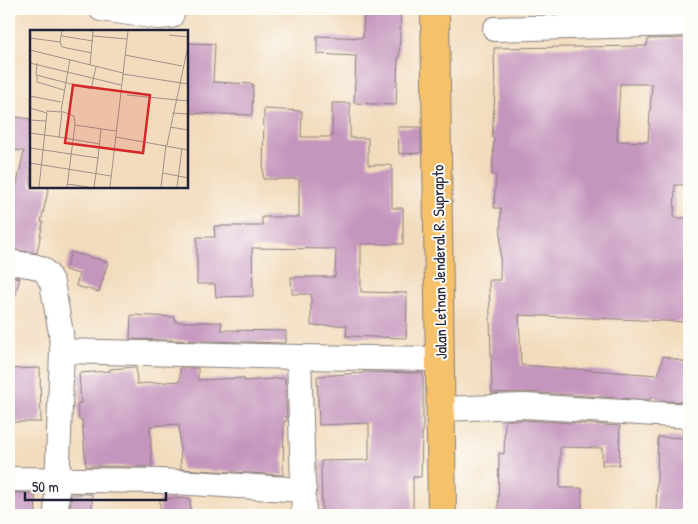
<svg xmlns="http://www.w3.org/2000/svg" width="698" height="524" viewBox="0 0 698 524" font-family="'Patrick Hand',sans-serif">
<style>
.building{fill:#c596bd;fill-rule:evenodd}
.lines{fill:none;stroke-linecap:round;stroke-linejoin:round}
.minor-casing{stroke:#8a7f7c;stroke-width:26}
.major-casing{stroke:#8a7f7c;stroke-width:30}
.minor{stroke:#fff;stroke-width:24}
.major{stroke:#f5c16b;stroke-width:28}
.labels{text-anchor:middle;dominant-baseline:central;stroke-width:4;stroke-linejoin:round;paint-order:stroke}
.street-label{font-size:16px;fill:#22223b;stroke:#fdfcf7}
.inset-road{fill:none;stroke:#9f9289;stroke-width:1}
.view{fill:#d62828;fill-opacity:0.15;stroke:#d62828;stroke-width:2.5}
.inset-edge{fill:none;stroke:#22223b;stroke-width:2.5}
</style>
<rect width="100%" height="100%" fill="#fdfcf7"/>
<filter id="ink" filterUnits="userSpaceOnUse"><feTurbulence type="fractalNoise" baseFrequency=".02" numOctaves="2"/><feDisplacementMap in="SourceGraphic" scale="10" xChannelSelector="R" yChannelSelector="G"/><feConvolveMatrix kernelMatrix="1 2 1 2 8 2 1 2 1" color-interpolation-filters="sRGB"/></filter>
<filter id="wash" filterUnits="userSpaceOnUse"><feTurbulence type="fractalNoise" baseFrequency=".0096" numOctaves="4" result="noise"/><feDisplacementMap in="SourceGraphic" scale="20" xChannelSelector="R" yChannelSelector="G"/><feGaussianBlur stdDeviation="1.12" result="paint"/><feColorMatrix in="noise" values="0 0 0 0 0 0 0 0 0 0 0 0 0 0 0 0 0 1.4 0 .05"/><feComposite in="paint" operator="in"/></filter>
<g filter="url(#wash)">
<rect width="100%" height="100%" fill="#f2dcbd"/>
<g id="blocks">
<g class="building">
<path d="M364,9H401L399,58L398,57L396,105L354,103L356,56L317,54V36L363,38Z"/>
<path d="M689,38V185H675L674,218H689V322L519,315L521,365L658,375L663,356L689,363V402L666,401L650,396V400L525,392L492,393L489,280H500L501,208H494L496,175H492L494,138H492L495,92L494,48L647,46L648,39ZM620,84H652L648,142L617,141Z"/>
<path d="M186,43L215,44L213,82L253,84L252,115L186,113Z"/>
<path d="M332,103H350V138H368V165H392V208H403V244H361V292L407,293L406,338L346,336L347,325L311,326V294H292L291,277H335L336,249L252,248L253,296L216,297L215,284H197V237H215L214,226H262V217H299V179H263L264,109L302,111L301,137H332Z"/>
<path d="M9,116L31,119V186H49L41,222H43L37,253L9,249V216H10L24,151L9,150Z"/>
<path d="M398,127H421V153L399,154Z"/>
<path d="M71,252L108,262L99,292L76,286L79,274L65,270Z"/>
<path d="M9,276L20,278L13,303H9Z"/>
<path d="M131,315L175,317V322H222L221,330L286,331V343L130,339Z"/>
<path d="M136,367L137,384L180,381V368H198V380L244,378V381L285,378L287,421H284L283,475L181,469L179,424L150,426L152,467L86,466L82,420H79L77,403H81L79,373L110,371V369Z"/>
<path d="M40,368L41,422H9V369Z"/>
<path d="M363,372L423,373V433H422L421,477H413V515H322L321,461L369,460V423L319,425L317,376L363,373Z"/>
<path d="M505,420H524L620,426L619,465H602V448L560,447V488H582V510H561V515H498L499,453L504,454Z"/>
<path d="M658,437L689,438V468H687L686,515H656Z"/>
<path d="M9,493H35L36,515H9Z"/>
<path d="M71,494H92V515H70Z"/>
<path d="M190,498L191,515H160V499Z"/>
</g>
</g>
</g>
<g filter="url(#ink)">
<use href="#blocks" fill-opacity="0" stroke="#8a7f7c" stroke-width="1"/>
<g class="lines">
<g class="minor-casing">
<g id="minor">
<path d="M101,9L158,17L171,16L174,9"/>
<path d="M495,29L689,24"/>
<path d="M9,262L34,266L42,269L47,274L52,283L61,333L62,351L299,357L440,359"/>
<path d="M299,357L304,515"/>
<path d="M441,409L524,406L689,416"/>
<path d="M9,479L160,481L304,490"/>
<path d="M56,515L62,351"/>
</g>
</g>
<g class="major-casing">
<path id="major" d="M435,9L442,515"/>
</g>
<use href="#minor" class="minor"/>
<use href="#major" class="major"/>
</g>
</g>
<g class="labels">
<g class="street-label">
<text transform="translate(439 262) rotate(-91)">Jalan Letnan Jenderal R. Suprapto</text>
</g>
</g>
<g transform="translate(30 30)">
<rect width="158" height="158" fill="#f2dcbd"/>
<path class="inset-road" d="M139,5L158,7M32,6L63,11M63,6L97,9M0,8L30,12L32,1M30,12L32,17L62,23M0,20L93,43M95,25L152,36M40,29L31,81L44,86L45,95L86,101M0,33L91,55M7,33L6,45L61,59L66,37M60,35L63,1M93,44L158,54M7,45V52L34,60M97,65L158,71M0,66L31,72M0,78L17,83L9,157M16,81L32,82L29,107L70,114M142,83L158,84M0,90L16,91M140,97L158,100M0,103L29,107M86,107L158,120M137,115L158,16M0,118L68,128L71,99M0,133L81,146M133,143L158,148M37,154L58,157M37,157L45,95M64,157L68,128M80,157L98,1M131,157L136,115M147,157L152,118"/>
<path class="view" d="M43,55L120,65L113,123L35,113Z"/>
<rect width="158" height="158" class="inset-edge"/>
</g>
<rect width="698" height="524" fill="none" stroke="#fdfcf7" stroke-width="30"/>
<path d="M25 492v8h141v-8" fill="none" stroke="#22223b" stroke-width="2.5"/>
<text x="32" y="492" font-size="15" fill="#22223b" stroke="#fdfcf7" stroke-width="4" paint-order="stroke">50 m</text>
</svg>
